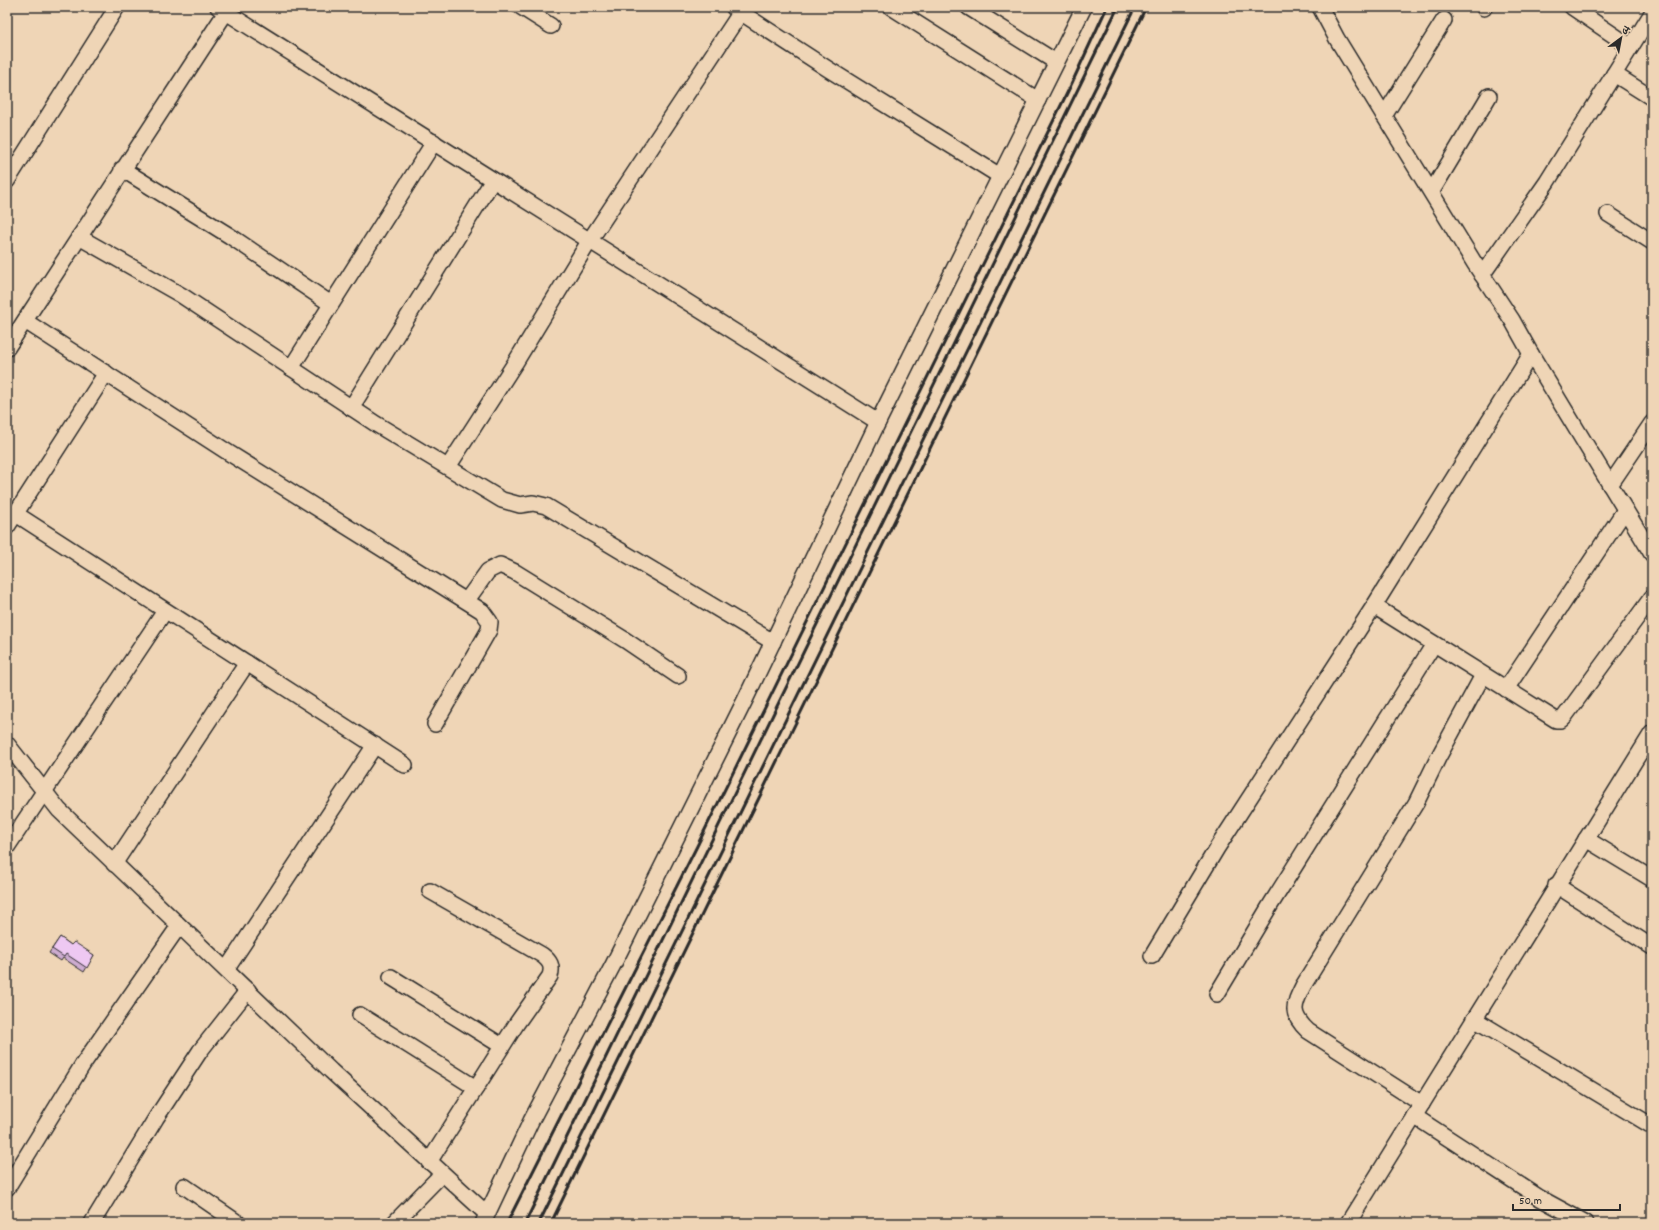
<svg xmlns="http://www.w3.org/2000/svg" width="1659" height="1230" viewBox="0 0 1659 1230" font-family="Dekko,'Playpen Sans Deva',sans-serif">
<style>
.lines{fill:none;stroke-linecap:round;stroke-linejoin:round}
.street-casing{stroke:#2b2b2b;stroke-width:18}
.street{stroke:#efd5b6;stroke-width:15}
.rail{stroke:#2b2b2b;stroke-width:3}
.wall{fill:#cdacd0;stroke:#2b2b2b}
.building{fill:#eec8f2;stroke:#2b2b2b}
</style>
<rect width="100%" height="100%" fill="#efd5b6"/>
<filter id="ink" filterUnits="userSpaceOnUse"><feTurbulence type="fractalNoise" baseFrequency=".025" numOctaves="2"/><feDisplacementMap in="SourceGraphic" scale="8" xChannelSelector="R" yChannelSelector="G"/><feConvolveMatrix kernelMatrix="1 2 1 2 8 2 1 2 1" color-interpolation-filters="sRGB"/></filter>
<g filter="url(#ink)">
<g class="lines">
<g class="street-casing">
<g id="street">
<path d="M218,7L878,422"/>
<path d="M521,7L551,26"/>
<path d="M891,7L1038,100"/>
<path d="M968,7L1056,62"/>
<path d="M1320,7L1337,39L1475,264L1512,320L1531,354L1652,554"/>
<path d="M1484,7V8"/>
<path d="M1572,7L1631,47"/>
<path d="M734,8L828,69L1000,176"/>
<path d="M1614,74L1652,98"/>
<path d="M1384,116L1444,20"/>
<path d="M122,169L230,236L331,304"/>
<path d="M7,181L117,7"/>
<path d="M1432,191L1489,96"/>
<path d="M1608,214L1652,242"/>
<path d="M79,237L181,295L376,424L502,500L520,505L533,503L546,506L773,642"/>
<path d="M1482,275L1547,182L1652,13"/>
<path d="M25,321L229,453L482,611L490,622L489,630L435,724"/>
<path d="M7,348L226,12"/>
<path d="M291,368L434,142"/>
<path d="M351,408L493,180"/>
<path d="M448,467L515,363L590,240L741,12"/>
<path d="M1610,485L1652,423"/>
<path d="M16,514L405,765"/>
<path d="M7,527L106,373"/>
<path d="M467,600L488,571L500,565L515,572L625,640L678,676"/>
<path d="M1374,606L1556,720H1561L1565,716L1652,597"/>
<path d="M1506,689L1625,510"/>
<path d="M7,744L59,810L331,1071L487,1214"/>
<path d="M1586,839L1652,879"/>
<path d="M7,847L165,611"/>
<path d="M114,864L247,663"/>
<path d="M1556,885L1652,947"/>
<path d="M1152,956L1217,848L1374,606L1531,354"/>
<path d="M226,970L375,745"/>
<path d="M391,977L502,1046"/>
<path d="M1217,994L1271,904L1434,644"/>
<path d="M360,1015L476,1088"/>
<path d="M1474,1019L1652,1126"/>
<path d="M1422,1104L1308,1031C1290,1014 1293,1006 1303,986L1416,803L1438,758L1483,675"/>
<path d="M1414,1116L1540,1198L1586,1223"/>
<path d="M429,1162L517,1023L550,976C553,966 550,961 542,955L430,891"/>
<path d="M184,1186L238,1223"/>
<path d="M7,1188L83,1064L179,926"/>
<path d="M92,1223L156,1118L200,1051L248,990"/>
<path d="M394,1223L442,1174"/>
<path d="M483,1223L531,1121L613,965L745,700L878,422L1084,7"/>
<path d="M1348,1223L1652,733"/>
</g>
</g>
<use href="#street" class="street"/>
<g class="rail">
<path d="M507,1223L697,846L1071,85L1107,7"/>
<path d="M525,1223L1118,7"/>
<path d="M539,1223L1135,7"/>
<path d="M551,1223L1146,7"/>
</g>
</g>
<path class="wall" d="M60,937L71,945L94,955L84,972L63,958L61,961L49,953Z"/>
<path class="building" d="M60,937L71,945L74,942L94,955L87,968L66,954L64,957L52,949Z"/>
</g>
<rect width="1659" height="1230" fill="none" stroke="#efd5b6" stroke-width="24"/>
<rect x="12" y="12" width="1635" height="1206" fill="none" stroke="#2b2b2b" stroke-width="1.5" filter="url(#ink)"/>
<g transform="translate(1621 38) rotate(32)" stroke="#efd5b6" stroke-width="3" paint-order="stroke">
<path d="M0-3L7 15L0 10L-7 15Z" fill="#2b2b2b"/>
<text y="-6" font-size="11" font-weight="bold" text-anchor="middle" fill="#2b2b2b">उ</text>
</g>
<path d="M1513 1204v6h107v-6" fill="none" stroke="#2b2b2b" stroke-width="2"/>
<text x="1519" y="1204" font-size="12" fill="#2b2b2b" stroke="#efd5b6" stroke-width="3" paint-order="stroke">50 m</text>
</svg>
